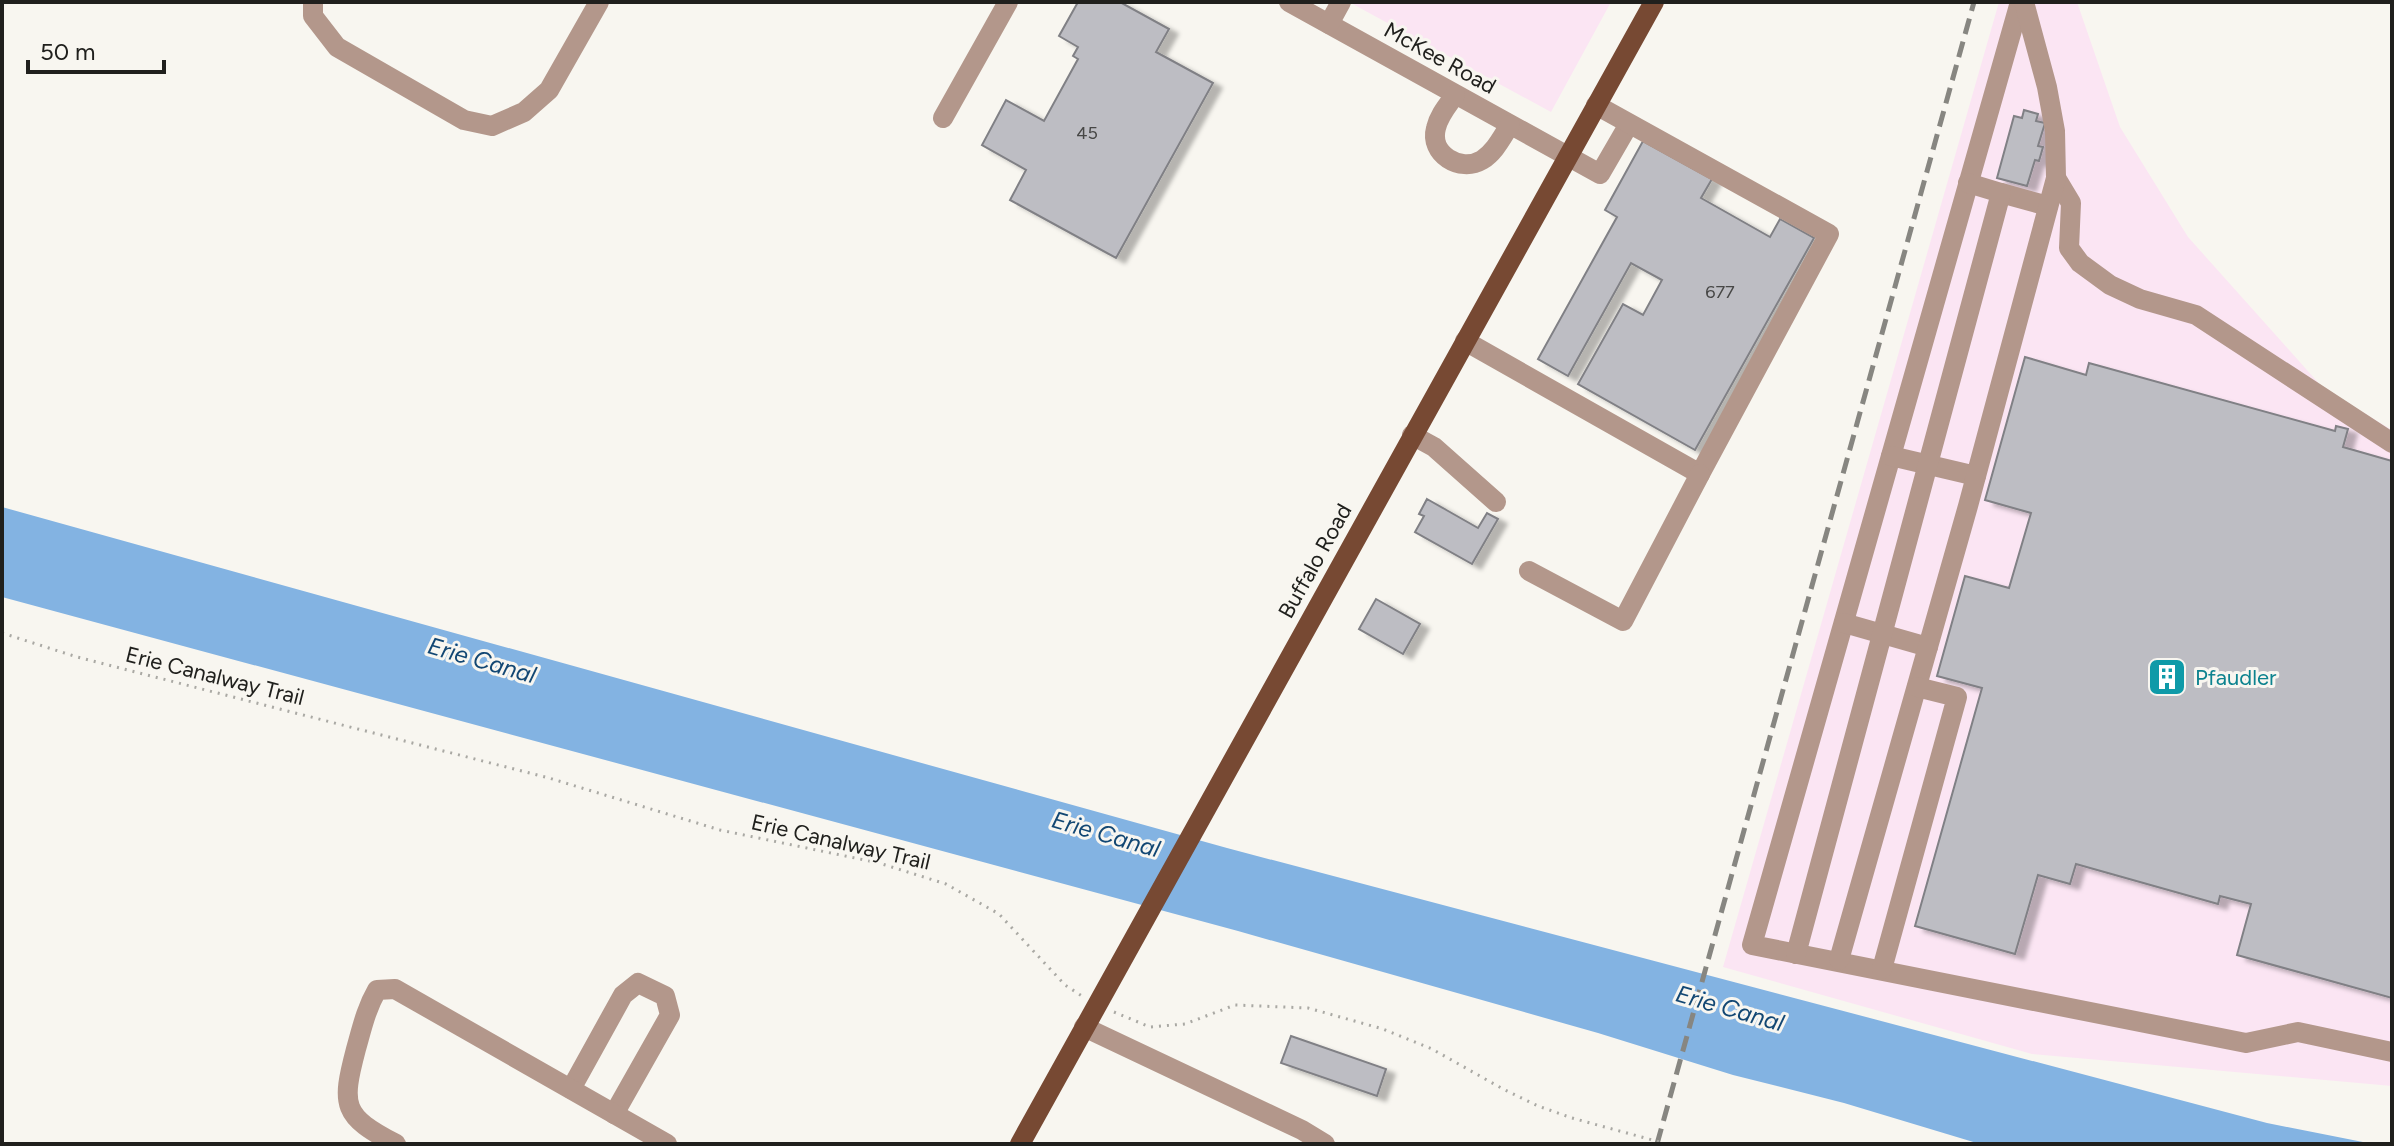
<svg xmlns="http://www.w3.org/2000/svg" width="2394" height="1146" viewBox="0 0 2394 1146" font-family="Figtree,sans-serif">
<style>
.industrial{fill:#fbe5f3}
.water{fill:#83b3e2}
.building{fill:#bdbdc3;stroke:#808085;stroke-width:2;filter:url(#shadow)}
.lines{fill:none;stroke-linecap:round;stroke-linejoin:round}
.path{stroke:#aaa9a4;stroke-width:3;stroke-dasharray:2 6;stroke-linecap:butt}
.minor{stroke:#b3978b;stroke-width:20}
.major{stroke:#774933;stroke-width:20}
.rail{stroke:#878681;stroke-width:5;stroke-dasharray:16 8;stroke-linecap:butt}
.path-bridge{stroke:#aaa9a4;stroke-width:3;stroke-dasharray:2 6;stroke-linecap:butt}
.labels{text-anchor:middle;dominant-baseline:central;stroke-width:6;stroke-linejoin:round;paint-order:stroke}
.number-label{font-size:18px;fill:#474746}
.street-label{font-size:22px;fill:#20201d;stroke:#f8f6f0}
.culture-label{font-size:22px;fill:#0d838f;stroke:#f8f6f0;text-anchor:start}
.water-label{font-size:24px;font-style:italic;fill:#124773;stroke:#f8f6f0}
</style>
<defs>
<filter id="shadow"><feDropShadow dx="9" dy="5" stdDeviation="2" flood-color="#0004"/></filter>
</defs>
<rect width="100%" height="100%" fill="#f8f6f0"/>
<g class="industrial">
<path d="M1349,2H1611L1551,112Z"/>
<path d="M1999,2H2077L2120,127L2188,237L2323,388L2392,430V1086L2032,1054L1723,967Z"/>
</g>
<path class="water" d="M2,507L1227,848L2267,1123L2373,1144H1980L1844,1103L1733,1075L1598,1033L1238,931L2,597Z"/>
<g class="building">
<path d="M1078,2H1120L1169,29L1156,52L1213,83L1116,258L1010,200L1026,170L982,145L1006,100L1044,121L1078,59L1073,56L1078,47L1059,36Z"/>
<path d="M2024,110L2038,114L2036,121L2045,123L2038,146L2043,147L2039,161L2035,160L2027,186L1997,178L2014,116L2022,118Z"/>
<path d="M1643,141L1712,179L1701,198L1770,237L1780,219L1814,238L1695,450L1578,384L1623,304L1643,315L1662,280L1631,263L1568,376L1538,359L1617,217L1605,210Z"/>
<path d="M2025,357L2086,375L2089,363L2335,431L2336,426L2348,429L2343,447L2392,461V998L2237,955L2251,904L2220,896L2218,904L2076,864L2070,884L2038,875L2015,954L1915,926L1982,688L1937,676L1965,576L2009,588L2031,513L1985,500Z"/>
<path d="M1427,499L1478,528L1487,513L1498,519L1472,564L1415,532L1424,516L1419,514Z"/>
<path d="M1376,599L1420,624L1403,654L1359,629Z"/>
<path d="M1291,1036L1386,1069L1377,1096L1281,1063Z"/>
</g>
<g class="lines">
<g class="path">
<path d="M2,633L77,657L549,778L720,830L879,863L946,884L999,914L1065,985L1082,996"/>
<path d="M1114,1012L1150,1027L1185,1024L1235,1005L1308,1008L1383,1029L1432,1049L1503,1089L1538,1106L1572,1118"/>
</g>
<g class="minor">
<path d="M313,2V16L337,47L464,120L492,126L524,112L549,90L599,2"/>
<path d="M1289,2L1600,174L1629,124"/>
<path d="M2020,2L1752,945L2246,1043L2298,1032L2392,1052"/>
<path d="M1329,24L1341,2"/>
<path d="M1455,95C1448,105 1439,115 1436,128C1429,154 1460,173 1482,160C1495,152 1502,137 1510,125"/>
<path d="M943,118L1008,2"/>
<path d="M2056,178L2071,203L2069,248L2080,263L2110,285L2140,299L2196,315L2392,443"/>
<path d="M2001,193L2048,206"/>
<path d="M1465,341L1700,474L1829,234L1596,105"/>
<path d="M1412,435L1434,447L1496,502"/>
<path d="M1891,456L1976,476"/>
<path d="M1529,571L1623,621L1700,474"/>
<path d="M1844,623L1928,647"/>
<path d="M1796,954L2001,193L1968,183"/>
<path d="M1839,960L1968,506L2056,178L2055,131L2047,87L2024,2"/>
<path d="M1882,969L1957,697L1917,687"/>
<path d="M1084,1027L1302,1130L1325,1144"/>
<path d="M571,1089L623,995L638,983L665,996L670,1015L614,1114"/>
<path d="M396,1144C342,1116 341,1106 356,1049C362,1028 366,1009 377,990L395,989L667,1144"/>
</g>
<path class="major" d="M1020,1144L1654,2"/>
<path class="rail" d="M1657,1144L1974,2"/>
<path class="path-bridge" d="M1572,1118L1667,1144"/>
</g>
<defs>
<g id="building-square" transform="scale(2)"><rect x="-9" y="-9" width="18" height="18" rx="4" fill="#0f9aa8" stroke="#f8f6f0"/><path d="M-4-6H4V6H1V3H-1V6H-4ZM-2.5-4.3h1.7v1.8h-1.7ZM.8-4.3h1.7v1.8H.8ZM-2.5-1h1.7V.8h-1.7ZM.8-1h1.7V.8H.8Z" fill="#fff"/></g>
</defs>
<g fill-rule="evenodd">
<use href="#building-square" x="2167" y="677"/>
</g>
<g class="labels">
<g class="number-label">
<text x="1087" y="133">45</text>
<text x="1720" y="292">677</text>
</g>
<g class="street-label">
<text transform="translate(1440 58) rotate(29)">McKee Road</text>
<text transform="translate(1315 561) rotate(-61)">Buffalo Road</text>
<text transform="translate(215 676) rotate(14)">Erie Canalway Trail</text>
<text transform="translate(841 842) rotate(13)">Erie Canalway Trail</text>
</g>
<g class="culture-label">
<text x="2195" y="677">Pfaudler</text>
</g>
<g class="water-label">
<text transform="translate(482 660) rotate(16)">Erie Canal</text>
<text transform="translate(1106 834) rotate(16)">Erie Canal</text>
<text transform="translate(1730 1008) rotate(16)">Erie Canal</text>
</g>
</g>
<rect width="2394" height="1146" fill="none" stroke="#20201d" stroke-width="8"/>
<path d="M28 60v12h136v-12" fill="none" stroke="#20201d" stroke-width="4"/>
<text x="40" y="60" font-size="24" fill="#20201d" stroke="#f8f6f0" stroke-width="6" paint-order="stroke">50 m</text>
</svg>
